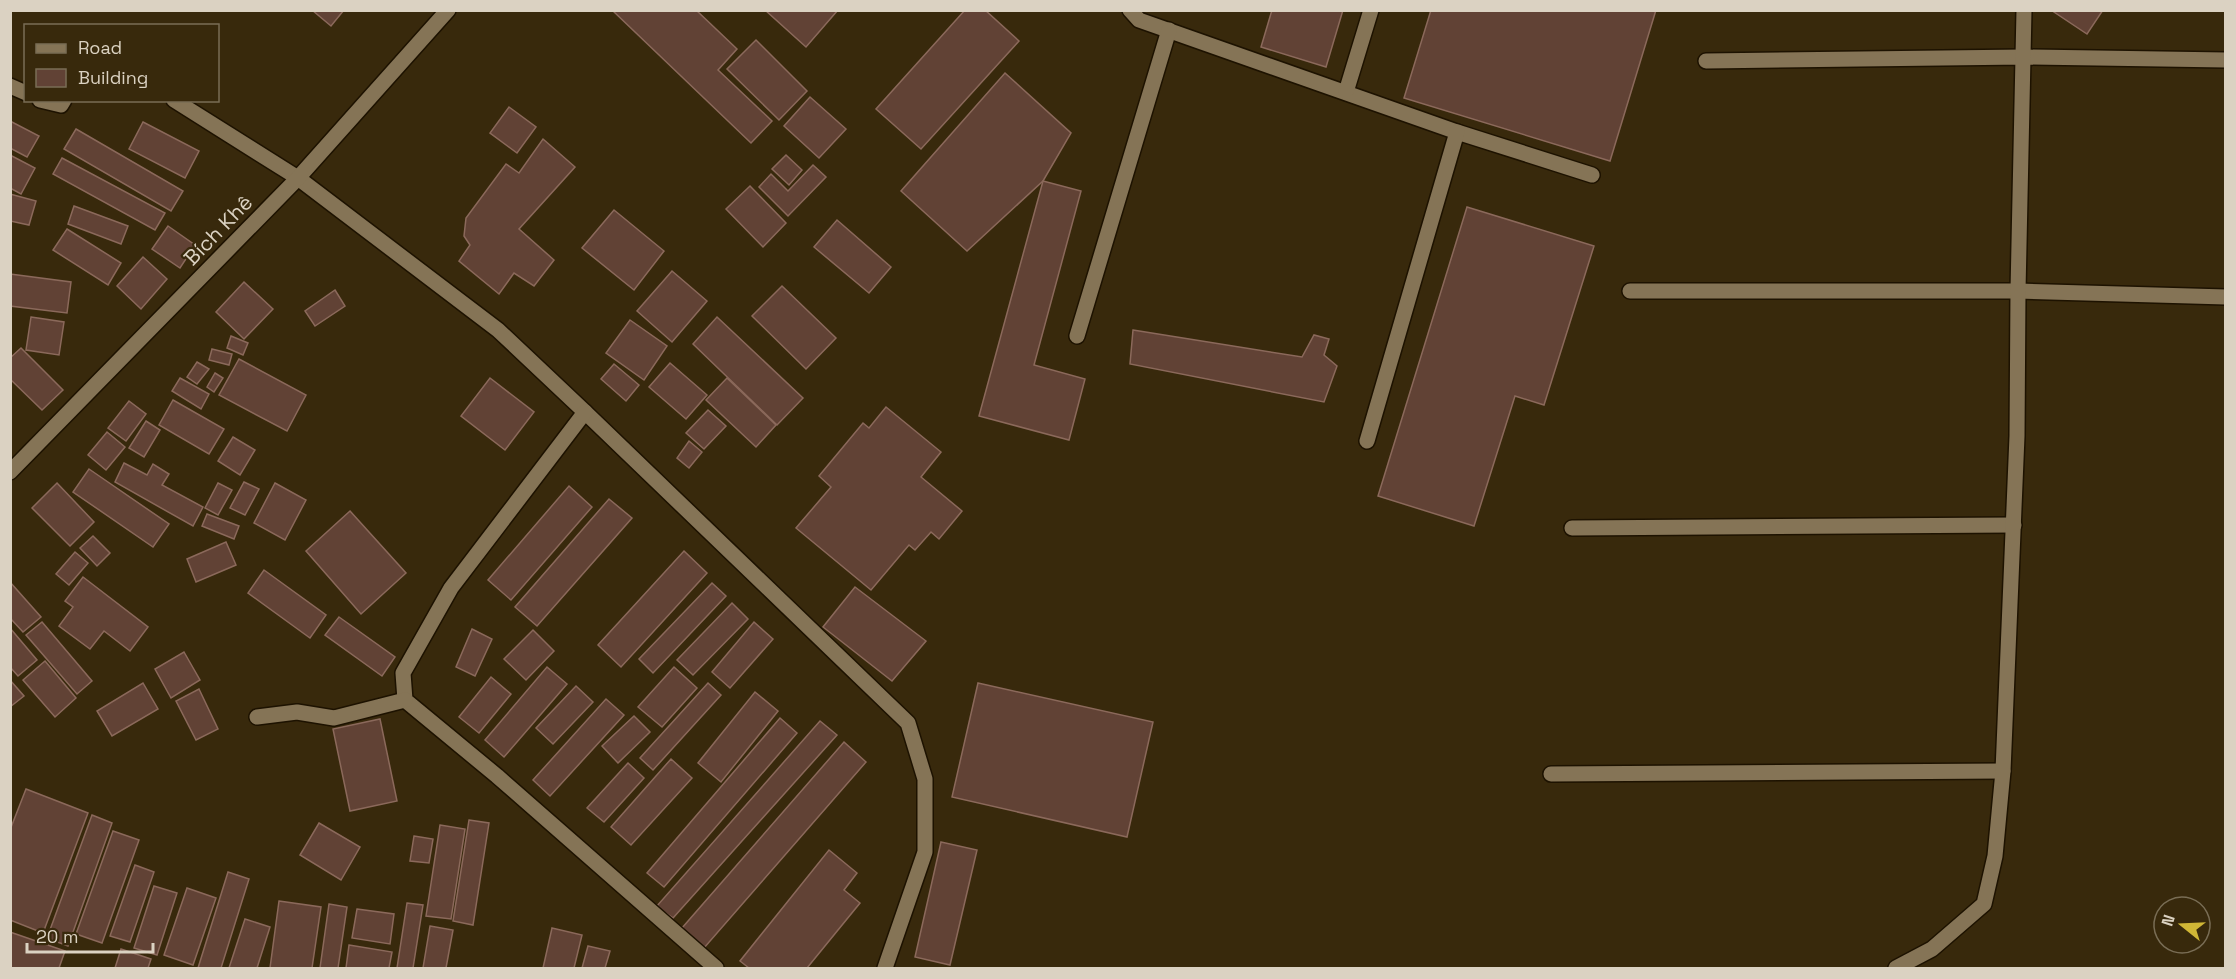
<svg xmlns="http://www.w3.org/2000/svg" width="2236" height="979" viewBox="0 0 2236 979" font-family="'Space Grotesk',sans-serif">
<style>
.building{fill:#614235;stroke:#8b695b;stroke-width:1.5}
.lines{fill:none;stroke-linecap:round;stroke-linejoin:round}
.service-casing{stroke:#1d1200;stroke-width:18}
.minor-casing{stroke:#1d1200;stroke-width:18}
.secondary-casing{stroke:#1d1200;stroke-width:18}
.service{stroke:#857456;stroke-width:15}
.minor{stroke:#857456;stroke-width:15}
.secondary{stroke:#857456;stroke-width:15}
.labels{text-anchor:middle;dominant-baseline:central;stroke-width:4.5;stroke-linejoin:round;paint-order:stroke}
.street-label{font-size:21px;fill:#dbd2c2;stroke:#38290c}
</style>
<rect width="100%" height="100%" fill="#38290c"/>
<g class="building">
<path d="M312,10H344L331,26Z"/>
<path d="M612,10H696L737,49L718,70L772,121L751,143Z"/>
<path d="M765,10H838L806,47Z"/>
<path d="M965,10H985L1019,41L921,149L876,109Z"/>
<path d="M1272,10H1343L1326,67L1261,47Z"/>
<path d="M1431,10H1656L1610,161L1404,98Z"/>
<path d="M2051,10H2103L2087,34Z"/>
<path d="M756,40L807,91L779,120L727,69Z"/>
<path d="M1005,73L1071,133L1043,181L967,251L901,191Z"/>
<path d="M810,97L846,129L819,158L784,126Z"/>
<path d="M509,107L536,127L517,153L490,133Z"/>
<path d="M10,121L39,136L27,157L10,148Z"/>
<path d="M143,122L199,151L185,178L129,149Z"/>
<path d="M76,129L183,191L171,211L64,149Z"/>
<path d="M543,139L575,167L519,229L554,260L534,286L514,273L499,294L459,261L470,245L464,236L466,218L506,164L519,173Z"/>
<path d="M10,155L35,168L21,194L10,188Z"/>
<path d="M786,155L802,170L789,185L772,169Z"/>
<path d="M62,158L165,213L155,230L53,174Z"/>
<path d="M813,165L826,177L788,216L759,187L771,174L788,191Z"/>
<path d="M1043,181L1081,191L1034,365L1085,379L1069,440L979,416Z"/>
<path d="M750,186L786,223L763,247L726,209Z"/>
<path d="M10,194L36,201L29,225L10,221Z"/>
<path d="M74,206L128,226L121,244L68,224Z"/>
<path d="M1467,207L1594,246L1544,405L1515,396L1474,526L1378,496Z"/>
<path d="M614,210L664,251L634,290L582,248Z"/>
<path d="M837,220L891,267L869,293L814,247Z"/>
<path d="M168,226L195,245L180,268L152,249Z"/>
<path d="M67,229L121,263L108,285L53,250Z"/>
<path d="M143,257L167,279L141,309L117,286Z"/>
<path d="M672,271L707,301L672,342L637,311Z"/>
<path d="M10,274L71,282L67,313L10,306Z"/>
<path d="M244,282L273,309L244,339L216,312Z"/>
<path d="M782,286L836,338L806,369L752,316Z"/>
<path d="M335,290L345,306L315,326L305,311Z"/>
<path d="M31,317L64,322L59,355L26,350Z"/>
<path d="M717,317L803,398L777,425L693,344Z"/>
<path d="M630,320L667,346L644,380L606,353Z"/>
<path d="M1133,330L1302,357L1314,335L1329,339L1324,355L1337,366L1324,402L1130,364Z"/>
<path d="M231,336L248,343L243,355L227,348Z"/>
<path d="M21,348L63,390L42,410L10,379V358Z"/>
<path d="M212,349L232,354L229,365L209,360Z"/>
<path d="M239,359L306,395L287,431L219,395Z"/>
<path d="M197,362L209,369L197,384L187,377Z"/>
<path d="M670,363L707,395L686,419L649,387Z"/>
<path d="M614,364L639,385L626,401L601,379Z"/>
<path d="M215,373L223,378L214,392L207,387Z"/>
<path d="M180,378L209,394L201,409L172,391Z"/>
<path d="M490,378L534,412L505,450L461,416Z"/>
<path d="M727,378L776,425L756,447L706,400Z"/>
<path d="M173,400L224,429L209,454L159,425Z"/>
<path d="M129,401L146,414L126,441L108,428Z"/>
<path d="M886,407L941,452L921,477L962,511L939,539L931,532L915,550L909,545L871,590L796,528L831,487L819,476L863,423L869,428Z"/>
<path d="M708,410L726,426L704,449L686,433Z"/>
<path d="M146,421L160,430L144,457L129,448Z"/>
<path d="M107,432L125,447L106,470L88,455Z"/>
<path d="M233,437L255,450L240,475L218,461Z"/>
<path d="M689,441L702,452L689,468L677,458Z"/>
<path d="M124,463L147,475L153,464L169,474L162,485L203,507L193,526L115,482Z"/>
<path d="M89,469L169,524L153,547L73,492Z"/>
<path d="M244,482L259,489L245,515L230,508Z"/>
<path d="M57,483L94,522L70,546L32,508Z"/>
<path d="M218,483L232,490L218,515L205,508Z"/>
<path d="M275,483L306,500L285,540L254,523Z"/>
<path d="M569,486L592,507L511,600L488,580Z"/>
<path d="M609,499L632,518L537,626L515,607Z"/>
<path d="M350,511L406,573L361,614L306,551Z"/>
<path d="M207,514L239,526L234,539L202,526Z"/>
<path d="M93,536L110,553L97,566L80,548Z"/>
<path d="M226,542L236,565L196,582L187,559Z"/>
<path d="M684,551L707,573L621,667L598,645Z"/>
<path d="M75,552L88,563L69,585L56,574Z"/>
<path d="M264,570L326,615L310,638L248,593Z"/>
<path d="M83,577L148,627L130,651L104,631L90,649L59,626L73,607L65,601Z"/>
<path d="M10,582L41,617L23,632L10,618Z"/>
<path d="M712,583L726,596L653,673L639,659Z"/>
<path d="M855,587L926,641L892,681L823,627Z"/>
<path d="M732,603L748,619L693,675L677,660Z"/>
<path d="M339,617L395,657L382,676L325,635Z"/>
<path d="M42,622L92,681L77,694L26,635Z"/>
<path d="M754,622L773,639L730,688L712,672Z"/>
<path d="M10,628L37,660L18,676L10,667Z"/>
<path d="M472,629L492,639L475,676L456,667Z"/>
<path d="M533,630L554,651L526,680L504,659Z"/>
<path d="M184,652L200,680L171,698L155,669Z"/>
<path d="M45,661L76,698L55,717L23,680Z"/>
<path d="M547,667L567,684L504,757L485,740Z"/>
<path d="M674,667L697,688L662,727L638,707Z"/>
<path d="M491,677L511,694L479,733L459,717Z"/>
<path d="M10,680L24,696L10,707Z"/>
<path d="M143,683L158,709L112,736L97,711Z"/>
<path d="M708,683L721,695L653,770L640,758Z"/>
<path d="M978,683L1153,722L1127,837L952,797Z"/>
<path d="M576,686L593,702L553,744L536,728Z"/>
<path d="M199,689L218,729L196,740L176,701Z"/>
<path d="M755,692L778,711L721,782L698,763Z"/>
<path d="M606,699L624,715L550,796L533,780Z"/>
<path d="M634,716L650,732L618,763L602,746Z"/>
<path d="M780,718L797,733L664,887L647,873Z"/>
<path d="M380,719L397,801L350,811L333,729Z"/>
<path d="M820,721L837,735L673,918L656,907Z"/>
<path d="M844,742L866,762L704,948L682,928Z"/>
<path d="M671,759L692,778L631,845L611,827Z"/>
<path d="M628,763L644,778L604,822L587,808Z"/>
<path d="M26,789L88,813L43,933L10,920V830Z"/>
<path d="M92,815L112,823L68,946L47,938Z"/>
<path d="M469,820L489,823L473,925L453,921Z"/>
<path d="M319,823L360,847L341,880L300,855Z"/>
<path d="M440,825L465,829L451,919L426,916Z"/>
<path d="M113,831L139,840L102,943L76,934Z"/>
<path d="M414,836L433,839L429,863L410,861Z"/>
<path d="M941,842L977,850L950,965L915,957Z"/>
<path d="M829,850L857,873L844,890L860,903L807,968H749L740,961Z"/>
<path d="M135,865L154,872L130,942L110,936Z"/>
<path d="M228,872L249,879L221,968H198Z"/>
<path d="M154,886L177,893L157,955L134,948Z"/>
<path d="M187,888L216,898L193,965L164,955Z"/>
<path d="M279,901L321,907L312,968H270Z"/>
<path d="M407,903L423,905L413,968H397Z"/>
<path d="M329,904L347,907L338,968H320Z"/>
<path d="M357,909L394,914L390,944L352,938Z"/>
<path d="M245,919L270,927L257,968H229Z"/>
<path d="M430,926L453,930L446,968H423Z"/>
<path d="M552,928L582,935L574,968H543Z"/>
<path d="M10,932L65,951L59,968H10Z"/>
<path d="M349,945L392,952L389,968H346Z"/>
<path d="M588,946L610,951L605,968H582Z"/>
<path d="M121,949L151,959L148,968H115Z"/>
</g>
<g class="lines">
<g class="service-casing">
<g id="service">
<path d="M1130,10L1139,20L1457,132L1592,175"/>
<path d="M1346,92L1371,10"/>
<path d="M1077,336L1169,30"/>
<path d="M1367,441L1457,132"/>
</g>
</g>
<g class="minor-casing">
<g id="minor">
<path d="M1706,61L2024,57L2226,60"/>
<path d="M10,86L26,93"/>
<path d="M40,100L61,105L64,100"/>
<path d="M174,100L298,178L498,330L585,412L908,723L925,779V852L885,968"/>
<path d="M1630,291H2018L2226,297"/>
<path d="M585,412L451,588L403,673L405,700L497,776L716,968"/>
<path d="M1572,528L2014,525"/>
<path d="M257,717L297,712L334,718L405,700"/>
<path d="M1551,774L2003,771"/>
<path d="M1896,968L1932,949L1984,904L1995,856L2003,771L2017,436L2018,291L2024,10"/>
</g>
</g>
<g class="secondary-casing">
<path id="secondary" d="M10,472L298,178L448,10"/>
</g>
<use href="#service" class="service"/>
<use href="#minor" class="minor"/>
<use href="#secondary" class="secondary"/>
</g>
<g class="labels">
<g class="street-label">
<text transform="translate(218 230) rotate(-46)">Bích Khê</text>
</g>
</g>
<rect width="2236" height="979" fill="none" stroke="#dbd2c2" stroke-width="24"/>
<rect x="24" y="24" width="195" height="78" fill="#38290c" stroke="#796d55" stroke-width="1.5"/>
<rect x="36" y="44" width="30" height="9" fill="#857456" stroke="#796d55" stroke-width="1.5"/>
<text x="78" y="54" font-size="18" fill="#dbd2c2">Road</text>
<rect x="36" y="69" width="30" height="18" fill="#614235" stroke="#796d55" stroke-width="1.5"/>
<text x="78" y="84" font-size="18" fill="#dbd2c2">Building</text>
<g transform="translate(2182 925) rotate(288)"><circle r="28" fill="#38290c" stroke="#796d55" stroke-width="1.5"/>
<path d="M0-4.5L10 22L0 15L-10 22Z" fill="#d1b736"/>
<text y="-9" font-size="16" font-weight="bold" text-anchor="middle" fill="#dbd2c2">N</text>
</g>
<path d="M27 943v9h126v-9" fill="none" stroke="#dbd2c2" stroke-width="3"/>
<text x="36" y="943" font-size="18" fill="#dbd2c2" stroke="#38290c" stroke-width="4.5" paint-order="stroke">20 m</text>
</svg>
